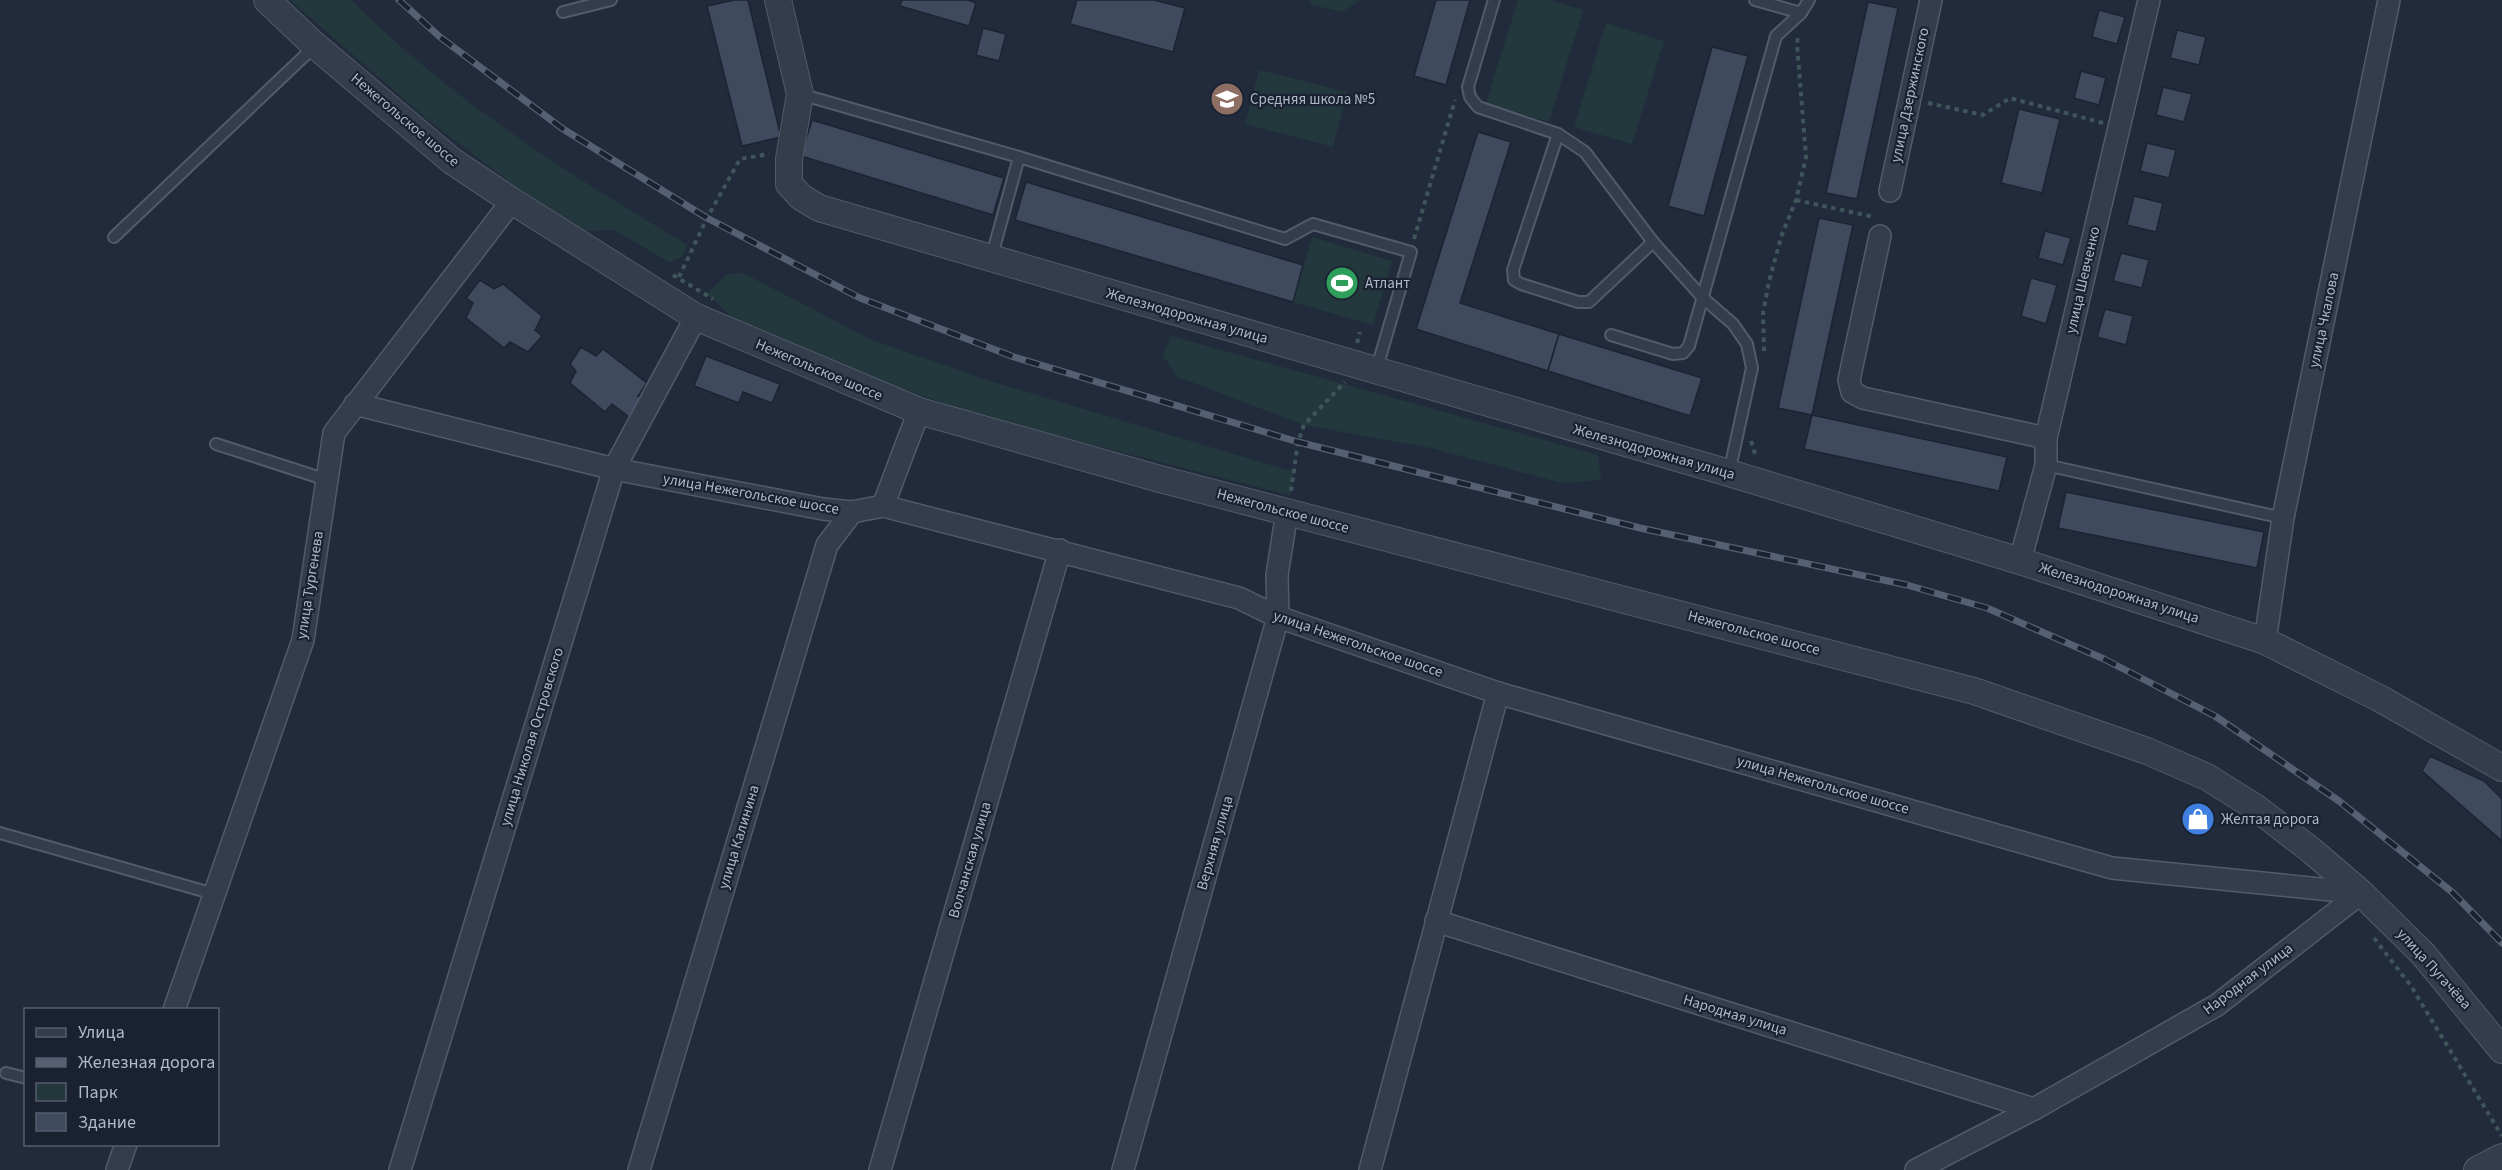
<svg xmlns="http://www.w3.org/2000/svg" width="2502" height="1170" viewBox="0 0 2502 1170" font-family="'Source Sans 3',sans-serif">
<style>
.green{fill:#23383d}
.building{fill:#3f4a5e;stroke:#1c2433;stroke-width:1.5}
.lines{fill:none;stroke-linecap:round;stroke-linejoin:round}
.service-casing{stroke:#535a6a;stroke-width:14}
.minor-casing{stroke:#535a6a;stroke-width:24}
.tertiary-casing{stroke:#535a6a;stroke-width:28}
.path{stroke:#40555a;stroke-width:4;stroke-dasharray:4.5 4.5;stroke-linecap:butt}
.service{stroke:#343d4c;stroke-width:10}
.minor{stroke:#343d4c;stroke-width:21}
.tertiary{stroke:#343d4c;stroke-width:26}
.rail-casing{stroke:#566073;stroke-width:7}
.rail{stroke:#1a2231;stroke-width:4.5;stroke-dasharray:14;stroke-linecap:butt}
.labels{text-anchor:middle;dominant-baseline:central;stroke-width:4.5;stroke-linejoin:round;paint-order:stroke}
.street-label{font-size:15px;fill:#b0b7c8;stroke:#1a2231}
.poi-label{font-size:15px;fill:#b0b7c8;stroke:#1a2231;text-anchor:start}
</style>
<rect width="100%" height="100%" fill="#212b3c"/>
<g class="green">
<path d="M290,0H351C400,49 456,94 513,134C568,174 629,209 687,245L682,257L669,262L614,230L586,231L525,193L434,125Z"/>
<path d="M1309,0H1360L1343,12L1312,5Z"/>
<path d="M1518,0H1549L1583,10L1549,122L1486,103Z"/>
<path d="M1606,23L1664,41L1632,144L1574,127Z"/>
<path d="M1259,70L1347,92L1333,147L1245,124Z"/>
<path d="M1312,237L1392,261L1373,325L1293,302Z"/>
<path d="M743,273L872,340L990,381L1294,472L1290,495L984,417L897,387L783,342L734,319L707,294L727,274Z"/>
<path d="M1171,336L1598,455L1601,480L1562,483L1431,448L1304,425L1178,377L1163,356Z"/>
</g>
<g class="building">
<path d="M734,0H748L781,137L742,146L707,6Z"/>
<path d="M902,0H968L976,3L969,26L900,6Z"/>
<path d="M1077,0H1154L1185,8L1173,52L1070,24Z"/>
<path d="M1436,0H1470L1446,85L1414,76Z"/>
<path d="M1868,2L1898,8L1857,199L1826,193Z"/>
<path d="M2099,10L2125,17L2117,44L2092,37Z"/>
<path d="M983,28L1006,34L999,61L976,55Z"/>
<path d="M2177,30L2206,37L2199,65L2170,58Z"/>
<path d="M1712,47L1748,56L1704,216L1668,206Z"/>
<path d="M2081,71L2106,78L2099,105L2074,98Z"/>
<path d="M2163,87L2192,94L2184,122L2156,115Z"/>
<path d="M2019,109L2060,119L2042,193L2001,183Z"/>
<path d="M812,120L1004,178L993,215L801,156Z"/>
<path d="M1478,132L1511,142L1460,303L1559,334L1548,371L1416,329Z"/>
<path d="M2147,143L2176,150L2169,178L2140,171Z"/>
<path d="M1026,182L1303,265L1293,302L1015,220Z"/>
<path d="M2134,196L2163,203L2156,232L2127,225Z"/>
<path d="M1819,218L1853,225L1812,415L1778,408Z"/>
<path d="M2045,231L2071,238L2063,265L2038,258Z"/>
<path d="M2121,253L2149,260L2142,288L2113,281Z"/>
<path d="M2031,278L2057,285L2046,324L2021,316Z"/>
<path d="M480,280L494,289L503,284L542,316L535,330L542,336L528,352L510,342L504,348L466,318L473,303L466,298Z"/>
<path d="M2105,309L2133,316L2126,345L2097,337Z"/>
<path d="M1559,334L1702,378L1690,416L1548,371Z"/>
<path d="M581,347L596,356L603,349L647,383L638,396L643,400L629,417L612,404L605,412L570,383L576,371L570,364Z"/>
<path d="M706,356L780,384L772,403L743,392L739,403L694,386Z"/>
<path d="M1812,415L2007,457L1999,491L1804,449Z"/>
<path d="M2066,492L2264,532L2257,568L2058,528Z"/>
<path d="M2430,756L2484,781L2502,799V841L2422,771Z"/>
</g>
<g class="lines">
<g class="service-casing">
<g id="service">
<path d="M1494,0L1468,87L1470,97L1478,107L1558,134L1585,152L1653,242L1703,298L1733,324L1747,344L1752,368L1729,473"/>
<path d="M1755,0L1801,13"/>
<path d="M563,12L611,0"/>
<path d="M800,94L1019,157"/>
<path d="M1558,134L1513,270L1514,280L1521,284L1578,302H1589L1653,242"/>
<path d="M114,237L315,46"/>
<path d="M991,259L1019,157L1285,239L1313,224L1411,252L1376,371"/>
<path d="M1611,335L1673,354L1683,353L1689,346L1776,36L1801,13L1809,0"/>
<path d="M216,444L327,480"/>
<path d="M2046,465L2283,518"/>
<path d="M0,833L214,894"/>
<path d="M6,1073L26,1078"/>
</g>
</g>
<g class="minor-casing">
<g id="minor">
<path d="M1890,191L1931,0"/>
<path d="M1880,236L1849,380L1852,392L1863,398L2046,438"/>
<path d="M355,404L614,469L823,509L852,512L883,506L1239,598L1278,617L1498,693L2112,868L2361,893"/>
<path d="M883,506L919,411"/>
<path d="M2020,561L2046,465V438L2149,0"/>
<path d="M2265,641L2283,518L2389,0"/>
<path d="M1436,921L2034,1109"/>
<path d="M174,1010L303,640L334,433L512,201"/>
<path d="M117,1170L126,1144"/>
<path d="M400,1170L614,469L696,317"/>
<path d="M639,1170L827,545L852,512"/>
<path d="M880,1170L1060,550"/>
<path d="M1123,1170L1278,617L1277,575L1287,512"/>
<path d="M1370,1170L1498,693"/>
<path d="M1916,1170L2034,1109L2217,1005L2361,893"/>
</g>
</g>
<g class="tertiary-casing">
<g id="tertiary">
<path d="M267,0L311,42L452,161L512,201L696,317L919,411L1160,479L1974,691L2147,751L2207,777L2255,807L2312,851L2361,893L2423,954L2502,1050"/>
<path d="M778,0L800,94L789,159V184L801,197L819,208L1729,473L2020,561L2265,641L2379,698L2502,768"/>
<path d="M2477,1170L2502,1157"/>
</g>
</g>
<g class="path">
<path d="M1928,103L1983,115L2010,98L2103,123"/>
<path d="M1796,200L1874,217"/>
<path d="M1414,239L1455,100"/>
<path d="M673,275L713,299"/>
<path d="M679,277L707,218L740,159L769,154"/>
<path d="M1357,343L1360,332"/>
<path d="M1764,351L1763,313L1769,282L1781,237L1796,200L1806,157L1797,44L1798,35"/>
<path d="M1751,441L1755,454"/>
<path d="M1291,491L1298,442L1304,425L1345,382"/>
<path d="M2374,938L2411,986L2502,1136"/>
</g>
<use href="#service" class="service"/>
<use href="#minor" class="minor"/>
<use href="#tertiary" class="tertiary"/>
<g class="rail-casing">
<path id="rail" d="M399,0L440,37L563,129L707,218L860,298L1014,357L1298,442L1640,528L1907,585L1987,608L2104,659L2215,716L2339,801L2452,892L2502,943"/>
</g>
<use href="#rail" class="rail"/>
</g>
<defs>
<g id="school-disc" transform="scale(1.725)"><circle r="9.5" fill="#8d6e63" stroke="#1a2231"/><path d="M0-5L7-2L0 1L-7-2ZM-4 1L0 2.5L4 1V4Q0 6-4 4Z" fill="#fff"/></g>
<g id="stadium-disc" transform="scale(1.725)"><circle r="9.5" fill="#2e9e5b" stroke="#1a2231"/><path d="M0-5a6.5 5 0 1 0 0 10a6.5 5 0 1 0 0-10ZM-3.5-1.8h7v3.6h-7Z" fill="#fff"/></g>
<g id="shop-disc" transform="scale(1.725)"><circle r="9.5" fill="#3f7fe0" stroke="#1a2231"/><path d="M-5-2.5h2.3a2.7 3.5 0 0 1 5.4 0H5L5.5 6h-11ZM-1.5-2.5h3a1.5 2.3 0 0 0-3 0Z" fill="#fff"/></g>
</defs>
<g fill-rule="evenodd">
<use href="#school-disc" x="1227" y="99"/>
<use href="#stadium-disc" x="1342" y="283"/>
<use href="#shop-disc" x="2198" y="819"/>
</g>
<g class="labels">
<g class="street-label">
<text transform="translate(1910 95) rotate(-78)">улица Дзержинского</text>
<text transform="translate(405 120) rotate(40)">Нежегольское шоссе</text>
<text transform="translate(2083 280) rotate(-77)">улица Шевченко</text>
<text transform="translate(1187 316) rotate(16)">Железнодорожная улица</text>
<text transform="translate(2324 320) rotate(-78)">улица Чкалова</text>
<text transform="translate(819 370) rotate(23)">Нежегольское шоссе</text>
<text transform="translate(1654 452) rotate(16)">Железнодорожная улица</text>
<text transform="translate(751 494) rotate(10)">улица Нежегольское шоссе</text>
<text transform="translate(1283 511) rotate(15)">Нежегольское шоссе</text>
<text transform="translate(310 585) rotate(-81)">улица Тургенева</text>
<text transform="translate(2119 593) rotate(18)">Железнодорожная улица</text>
<text transform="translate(1754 633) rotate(15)">Нежегольское шоссе</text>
<text transform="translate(1358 644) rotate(19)">улица Нежегольское шоссе</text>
<text transform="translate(532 737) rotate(-73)">улица Николая Островского</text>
<text transform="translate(1823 785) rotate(16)">улица Нежегольское шоссе</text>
<text transform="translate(739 837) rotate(-73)">улица Калинина</text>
<text transform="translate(1215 843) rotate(-74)">Верхняя улица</text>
<text transform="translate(970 860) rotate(-74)">Волчанская улица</text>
<text transform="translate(2434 969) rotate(48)">улица Пугачёва</text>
<text transform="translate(2248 979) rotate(-37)">Народная улица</text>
<text transform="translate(1735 1015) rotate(17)">Народная улица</text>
</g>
<g class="poi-label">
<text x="1250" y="99">Средняя школа №5</text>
<text x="1365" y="283">Атлант</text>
<text x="2221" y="819">Желтая дорога</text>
</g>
</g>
<rect x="24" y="1008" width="195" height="138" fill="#1a2231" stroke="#565e6d" stroke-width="1.5"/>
<rect x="36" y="1028" width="30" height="9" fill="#343d4c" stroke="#565e6d" stroke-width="1.5"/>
<text x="78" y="1038" font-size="18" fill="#b0b7c8">Улица</text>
<rect x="36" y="1058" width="30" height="9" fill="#566073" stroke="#565e6d" stroke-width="1.5"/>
<text x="78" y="1068" font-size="18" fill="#b0b7c8">Железная дорога</text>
<rect x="36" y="1083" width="30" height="18" fill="#23383d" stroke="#565e6d" stroke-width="1.5"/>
<text x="78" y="1098" font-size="18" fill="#b0b7c8">Парк</text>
<rect x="36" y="1113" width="30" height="18" fill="#3f4a5e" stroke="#565e6d" stroke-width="1.5"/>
<text x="78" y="1128" font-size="18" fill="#b0b7c8">Здание</text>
</svg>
